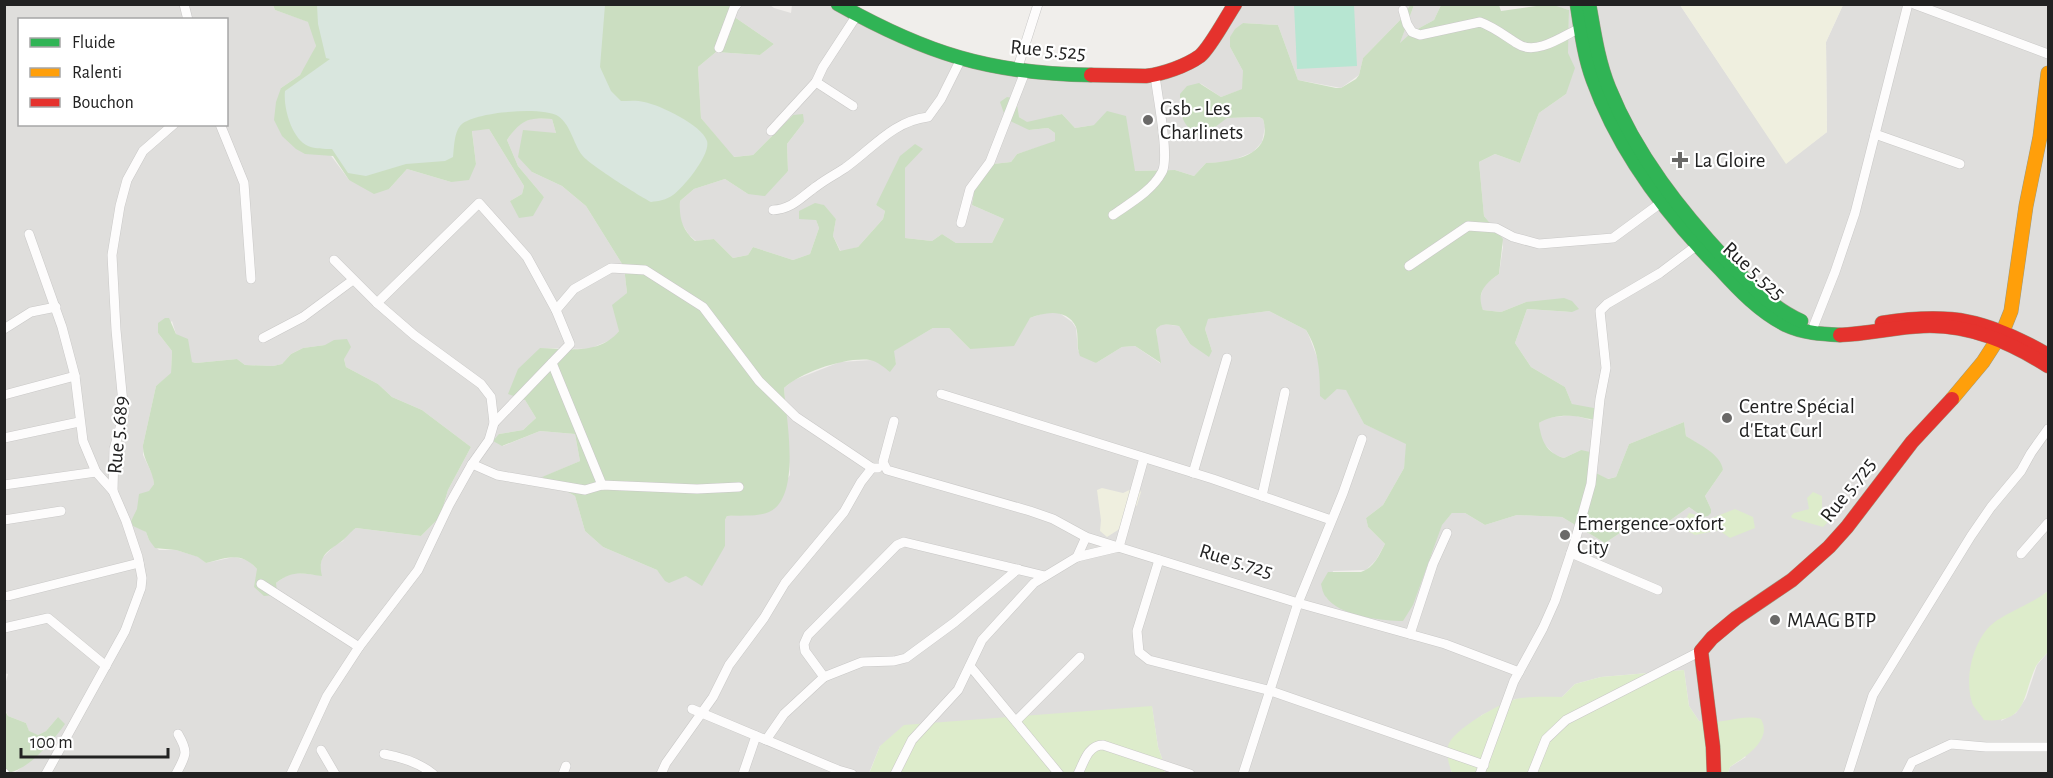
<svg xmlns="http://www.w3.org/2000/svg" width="2053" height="778" viewBox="0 0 2053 778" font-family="'Alegreya Sans',sans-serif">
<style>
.residential{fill:#dfdedc;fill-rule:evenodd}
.farmland{fill:#efefdf}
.grass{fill:#ddeccb}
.forest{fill:#cbdec1}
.wetland{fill:#d9e6de}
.pitch{fill:#b7e6d2}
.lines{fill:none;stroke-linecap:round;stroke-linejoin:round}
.street-casing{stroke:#c9c8c7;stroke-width:10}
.fast-casing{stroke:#999a82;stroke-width:15}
.slow-casing{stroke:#999a82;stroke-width:15}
.jam-casing{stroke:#999a82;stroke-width:15}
.street{stroke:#fdfcfc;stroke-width:9}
.fast{stroke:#30b455;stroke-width:14}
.slow{stroke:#ff9f0a;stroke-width:14}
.jam{stroke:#e5322d;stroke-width:14}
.poi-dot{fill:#6a6968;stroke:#fff;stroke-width:2}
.labels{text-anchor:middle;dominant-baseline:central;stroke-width:4.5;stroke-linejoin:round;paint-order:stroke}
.street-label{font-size:21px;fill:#222;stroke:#fff}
.poi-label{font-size:21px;fill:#222;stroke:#fff;text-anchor:start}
</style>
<rect width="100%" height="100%" fill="#f0eeeb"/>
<g class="residential">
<path d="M5,5H273L275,10L309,22L315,41L316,46L308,63L300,75L281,88L349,180L389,189L407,169L451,182L476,164L472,130L489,129L524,186L522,194L510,201L544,197L518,166L507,140L518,124L534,118L552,119L556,133L532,172L562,186L586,206L624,267L627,293L619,331L613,339L589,349L540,348L525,400L536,418L523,430L499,434L503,446L540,431L575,434L580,461L543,477L575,496L585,531L603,547L657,570L669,582L686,576L725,546V520L727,516L765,513L790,475L784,388L794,380L840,362L872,360L896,364L893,351L933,328H949L970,349L1030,318L1044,313L1058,312L1072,322L1076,328L1078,351L1096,363L1122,347L1135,346L1160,363L1156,330L1159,326L1163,324L1179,326L1190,344L1212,351L1205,329L1207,319L1269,311L1306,330L1309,336L1320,365V396L1337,389H1346L1364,424L1407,443L1404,468L1383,505L1366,518L1368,527L1385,544L1376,560L1366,570L1333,571L1326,597L1339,607L1362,617L1452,513H1465L1485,525L1517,515L1562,517L1605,543L1623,531H1655L1689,507L1703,517L1711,509L1705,496L1723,470L1710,452L1686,436L1684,422L1629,444L1616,477L1607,479L1592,471L1581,450L1564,458L1555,455L1541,441L1539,423L1546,418L1573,415L1591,420L1572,404L1565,387L1531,367L1515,343L1527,309L1572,312L1526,302L1501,312L1483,310L1479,302L1484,285L1499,274L1503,247L1502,239L1484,216L1479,162L1495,154L1520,163L1539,113L1566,94L1569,10L1550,5H1680L1786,163L1827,132L1826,42L1843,5H2048V591L2044,594L2001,721L2016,713L2026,698L2037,665L2048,652V773H1728L1730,767L1746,757L1708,723L1699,721L1689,706L1684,670L1601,677L1575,684L1562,697L1515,699L1507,703L1482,715L1454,737L1448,754L1452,774L1165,773L1164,764L1158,747L1152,707L880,746L869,773L13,774L49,746L58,717L46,731L38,735L29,732L26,723L8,716L5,709V685L8,674L4,673ZM20,20H226V124H20ZM172,321L176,334L192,362L196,363L237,359L245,365L273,366L282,364L291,354L303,348L325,345L344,359L346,367L378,384L392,397L422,410L471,447L448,490L440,517L421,536L356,528L347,534L343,541L335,545L322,558L320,567L321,575L296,573L287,575L276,583L257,569L248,560L234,557L206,563L199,557L176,550H159L149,540L146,532L131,521L154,484L153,476L143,455V445L156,386L171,374L172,351L158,333Z"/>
<path d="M735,5H770L774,8L791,13L792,5H833L943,56L1026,75L1154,77L1204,57L1237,5H1410L1404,16L1363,58L1359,75L1341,88L1298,80L1278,25L1243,23L1230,47L1243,71V89L1221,97L1200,83L1227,118L1259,117L1263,119L1265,127L1262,142L1253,152L1229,162L1206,163L1194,176L1175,170L1134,171L1094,125L1075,128L1062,114L1027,123L1000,102L1029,130L1048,128L1055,133V142L1017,154L1011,162L993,164L972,205L1004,219L992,243H956L942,234L932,241L905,238V168L915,144L876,205L885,211L883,219L858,247L841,252L833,236L836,219L823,205L815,204L816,220L819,228L810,254L793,260L753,247L748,255L733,258L714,239L696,241L689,235L679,219L680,201L694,189L725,179L748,194L788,171L787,144L804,122L793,115L753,155L733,157L701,118L698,67L716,52L760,55L774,44L733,16Z"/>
<path d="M1414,5H1441L1434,20L1412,32L1399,45Z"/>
</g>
<g class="farmland">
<path d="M1680,5H1843L1826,42L1827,132L1786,164Z"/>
<path d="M1136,487L1141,492L1137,505L1126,516L1118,530L1107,537L1100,531L1101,520L1097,490L1102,488L1123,493Z"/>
</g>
<g class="grass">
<path d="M1813,492L1822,496V508L1829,518L1828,522L1823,527L1792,518L1791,516L1794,513L1809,509L1807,498Z"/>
<path d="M1735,509L1753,517L1755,528L1730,538L1719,530L1695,535L1686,530L1684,522L1689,513L1697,515L1699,521L1702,522Z"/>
<path d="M2048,591V652C2044,657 2039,661 2036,666C2022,696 2028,724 1984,720C1981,715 1976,710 1973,705C1963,680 1973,637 1996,621C2013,610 2033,603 2048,591Z"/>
<path d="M1684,670L1689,706L1699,721C1720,726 1741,713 1761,719C1773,740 1745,757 1730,767L1728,773H1452C1449,765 1446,755 1448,746C1452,730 1500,703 1516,699C1530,696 1547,697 1562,697L1575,684L1601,677Z"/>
<path d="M1152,706L1158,747L1164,764L1165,774H869L880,746L904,725Z"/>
</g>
<g class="forest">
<path d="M1550,4L1569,10L1568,53L1575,68L1566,94L1539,113L1520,163L1495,154L1479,162L1484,216L1503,239L1499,274C1485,284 1476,292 1483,310L1501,312L1526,302L1564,298L1572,301L1579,309L1572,312L1527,309L1515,343L1531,367L1565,387L1572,404L1599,409L1598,418C1588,421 1582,416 1573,416C1561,415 1548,417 1539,423C1541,440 1546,453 1564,458L1581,450L1590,452L1592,471L1608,479L1616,477L1629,444L1684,422L1686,436C1698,444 1721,454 1723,470L1705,496L1711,509V513L1708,516L1703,517L1689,507L1655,531H1623L1605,543L1562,517L1517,515L1485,525L1465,513H1452L1442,525L1413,605L1403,621H1399C1378,620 1340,616 1326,597C1323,594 1322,588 1321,584L1328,572H1361C1374,568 1379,555 1385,544L1368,527L1366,518L1383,505L1404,468L1406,444L1364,424L1346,390L1337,389L1325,400L1320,396C1320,372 1319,351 1306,330L1269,311L1208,319L1205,329L1212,351L1209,357L1190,344L1179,326C1170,325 1161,322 1156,330L1161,363L1135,346L1122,347L1096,363L1080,356C1076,347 1079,336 1076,327C1067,308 1045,312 1030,318L1014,346L970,349L949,328H933L894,351L896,364L890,372C885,368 877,361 870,360C845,357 802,372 784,388C786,418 802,497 769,512C758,517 739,515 727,516L725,520V546L702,586L686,576L669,583L665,581L657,570L603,547L585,531L575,496L542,477L580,461L575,434L540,431L502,446L493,441L499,434L523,430L536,418L525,400L508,394L518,369L540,348C567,349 600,355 619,331L612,305L627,293L624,267L586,206L562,186L532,172L518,157L523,130L556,133L552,119C528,117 521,120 507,140L518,166L544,197L533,216L519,218L510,201L522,194L524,186L489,129L472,131L476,164L469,180L451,182L407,169L389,189L374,194L349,180L333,156L305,154L296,149L282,136L274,120L276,102L281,88L300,75L316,46L308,22L275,10L273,5H735L733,16L774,44L760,55L716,52L698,67L701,118L734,157L753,155L793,115L803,114L804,122L787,144L788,171L765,196L748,194L725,179L694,189L680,201C679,218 682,229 695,241L714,239L733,258L748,255L753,247L793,260L810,254L819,228L816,220L799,219V211L815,203L824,205L836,219L833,236L840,251L858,247L883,219L885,211L876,205L900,156L915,144L923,149L905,168V238L932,241L942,234L956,243H992L1004,219L972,205L975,187L993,164L1011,162L1017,154L1055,141V133L1048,128L1029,130L1006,119L1000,102L1007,97L1016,99L1019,117L1027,122L1062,114L1075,128L1094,125L1107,111L1126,116L1135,171L1175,170L1194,176L1206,163C1232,162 1274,156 1263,119L1259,117L1227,118L1202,137C1182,127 1180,116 1180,94L1187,86L1199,83L1221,97L1242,89L1243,71L1230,47V37L1235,29L1243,23L1278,25L1298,80L1336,88H1341L1356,79L1359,75L1363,58L1404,16L1410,5H1414L1400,43L1412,32L1434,20L1441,5H1499L1501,11Z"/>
<path d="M165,318H169L176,334L188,339L192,362L196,363L237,359L245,365L273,366L282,364L291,354L303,348L325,345L334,340L347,339L351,347L344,359L346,367L378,384L392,397L422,410L471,447L448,490L440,517L421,536L356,528C350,532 347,537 342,541C328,551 317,556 322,576C302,573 292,570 276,583L277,592L274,595L264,596L254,587L257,569C240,551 228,558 206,563L198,557L176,550L155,548L149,540L146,532L133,526L131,521L137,509L139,494L149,491L154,484C153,470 142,459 143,445L156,386L171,373L172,351L158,333V323Z"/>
<path d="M4,709L8,716L26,723L29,731L38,735L46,731L58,717L65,724C53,741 26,773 5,773Z"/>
</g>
<path class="wetland" d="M317,5H605L600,67L611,91L621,101C628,101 637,100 644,102C660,105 702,125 707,141C711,154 684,187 673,195C666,200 659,201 651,202C641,197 587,163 582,155C573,143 571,125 558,116C542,106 471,112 460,126C454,133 454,149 453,157L445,161L406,164L366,176L348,173L332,149C325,149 315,149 308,146C292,139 283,108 285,91L330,59L326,58L318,24Z"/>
<path class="pitch" d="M1294,5H1354L1357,66L1297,69Z"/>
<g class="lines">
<g class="street-casing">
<g id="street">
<path d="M184,4L188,20"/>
<path d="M1914,4L2048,54"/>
<path d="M1403,10L1407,24L1412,32L1420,35L1480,22C1494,27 1505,36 1518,44C1536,56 1563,36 1580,28"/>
<path d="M719,48L734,8L737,4"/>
<path d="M1017,70L1038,4"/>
<path d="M816,82L853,106"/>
<path d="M220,124L244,183L251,279"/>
<path d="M771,131L816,82L823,67L857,15"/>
<path d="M1875,134L1960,164"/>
<path d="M773,210C793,209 802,196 817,186C826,179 836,174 845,168C872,149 893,121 928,117L941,99L961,59"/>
<path d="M1113,215C1130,203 1152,191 1162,172C1170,157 1157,95 1155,75"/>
<path d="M961,223L970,189L990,162L1025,72"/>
<path d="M29,234L62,327L75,376L83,441L96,472L113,491"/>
<path d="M1409,266L1468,226L1496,228L1513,237L1539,244L1613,238L1662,202"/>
<path d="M377,303L479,203L527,257L556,310L570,344L494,423"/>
<path d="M556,310L574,289L611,268L645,270L703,307L759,381L796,417L872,468"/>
<path d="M1814,325L1835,272L1855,213L1908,4"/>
<path d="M4,329L31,312L56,307"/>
<path d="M263,338L303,317L353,280"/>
<path d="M552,363L602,485"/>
<path d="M941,394L1213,479L1331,520"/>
<path d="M4,395L75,376"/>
<path d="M894,421L883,462L887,470L1030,511L1053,519L1086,537L1298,603L1445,644L1519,672L1514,681L1480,774"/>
<path d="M4,438L79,422"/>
<path d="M472,464L497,475L585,490L602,485L697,489L739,487"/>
<path d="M1193,473L1227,358"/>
<path d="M4,485L96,472"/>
<path d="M1262,496L1285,392"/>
<path d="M4,520L61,511"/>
<path d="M1571,553L1658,590"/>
<path d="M2021,554L2048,523"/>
<path d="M1077,557L1086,537"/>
<path d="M1159,560L1137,631L1139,652L1149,660L1271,691L1484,765"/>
<path d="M261,584L359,647"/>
<path d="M8,596L139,563"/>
<path d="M4,628L48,618L106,666"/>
<path d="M1410,634L1433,564L1447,533"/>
<path d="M970,666L1059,774"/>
<path d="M1519,672L1543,628L1555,601L1575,541L1591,484L1600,399L1606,368L1600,311L1607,304L1660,273L1696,246"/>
<path d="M824,677L805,651L804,644L808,635L897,545L904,542L1045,576"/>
<path d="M692,709L838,770L852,774"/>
<path d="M1016,721L1080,657"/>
<path d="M766,740L784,714L824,677L862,662L894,661L906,658L955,622L1018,569"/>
<path d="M321,750L335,774"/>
<path d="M384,754C400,757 420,763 433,774"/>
<path d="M4,773L5,774"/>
<path d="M46,774L125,631L141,588L142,578L138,557L126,521L113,491L114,449L124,414L116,330L112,255L120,206L127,180L143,151L174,124"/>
<path d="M176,774C186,755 189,753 178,734"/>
<path d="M291,774L327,696L359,647L418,570L449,505L472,464L489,440L494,423L491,397L481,384L414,335L377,303L334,260"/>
<path d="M563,774L566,766"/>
<path d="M661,774L666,763L713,697L729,665L764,618L785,583L844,512L861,482L872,468H878"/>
<path d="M743,774L756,736"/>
<path d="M895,774L912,740L958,690L982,640L1034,583L1077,557L1119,547L1144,458"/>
<path d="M1078,774C1084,762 1088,745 1103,745L1190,774"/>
<path d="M1243,774L1298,603L1343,493L1362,439"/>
<path d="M1532,774L1546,739L1566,720L1701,651"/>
<path d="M1848,774L1873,695L1971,536L1991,507L2021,471L2031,453L2048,429"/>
<path d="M1906,774L1912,762L1951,744L1986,747H2048"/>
</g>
</g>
<g class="fast-casing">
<g id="fast">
<path d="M838,4C925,53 990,74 1091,75"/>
<path d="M1577,4C1581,30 1584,56 1593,80C1619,152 1667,215 1720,269C1739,290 1760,312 1786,325C1803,333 1821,334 1840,335"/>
<path d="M1589,4C1594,32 1598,61 1609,88C1636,155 1681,212 1730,264C1752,286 1772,308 1801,321"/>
</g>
</g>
<g class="slow-casing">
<path id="slow" d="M1952,399L1983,362L2003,331L2011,311L2026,206L2040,137L2048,73"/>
</g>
<g class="jam-casing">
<g id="jam">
<path d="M1091,75L1146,76C1163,74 1186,66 1200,56C1210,48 1227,16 1235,4"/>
<path d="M1882,323C1952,312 1987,320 2048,355"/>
<path d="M1840,335C1868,334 1895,327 1923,326C1969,324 2010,342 2048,366"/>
<path d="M1714,774L1713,747L1701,651L1712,638L1736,618L1792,580L1829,547L1847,527L1912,442L1952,399"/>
</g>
</g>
<use href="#street" class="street"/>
<use href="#fast" class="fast"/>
<use href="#slow" class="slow"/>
<use href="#jam" class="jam"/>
</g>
<g class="poi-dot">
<circle cx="1148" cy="120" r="6"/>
<path d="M1677 151h6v6h6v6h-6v6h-6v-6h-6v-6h6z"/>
<circle cx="1727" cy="418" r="6"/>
<circle cx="1565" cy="535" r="6"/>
<circle cx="1775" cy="620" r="6"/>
</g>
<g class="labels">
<g class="street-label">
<text transform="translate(1048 50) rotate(5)">Rue 5.525</text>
<text transform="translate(1754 271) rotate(42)">Rue 5.525</text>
<text transform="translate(118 435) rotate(-85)">Rue 5.689</text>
<text transform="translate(1848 490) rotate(-52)">Rue 5.725</text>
<text transform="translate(1236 561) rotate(17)">Rue 5.725</text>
</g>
<g class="poi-label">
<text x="1160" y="108">Gsb - Les<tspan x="1160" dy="24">Charlinets</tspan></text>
<text x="1694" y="160">La Gloire</text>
<text x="1739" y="406">Centre Spécial<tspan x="1739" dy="24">d'Etat Curl</tspan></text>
<text x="1577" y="523">Emergence-oxfort<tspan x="1577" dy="24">City</tspan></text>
<text x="1787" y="620">MAAG BTP</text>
</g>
</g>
<rect width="2053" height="778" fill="none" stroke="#222222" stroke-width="12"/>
<rect x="18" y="18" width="210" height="108" fill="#ffffff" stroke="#a7a7a7" stroke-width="1.5"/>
<rect x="30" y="38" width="30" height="9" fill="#30b455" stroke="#a7a7a7" stroke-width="1.5"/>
<text x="72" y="48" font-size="18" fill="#222222">Fluide</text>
<rect x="30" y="68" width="30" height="9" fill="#ff9f0a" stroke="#a7a7a7" stroke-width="1.5"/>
<text x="72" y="78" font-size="18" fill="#222222">Ralenti</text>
<rect x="30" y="98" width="30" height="9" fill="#e5322d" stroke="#a7a7a7" stroke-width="1.5"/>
<text x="72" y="108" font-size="18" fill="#222222">Bouchon</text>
<path d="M21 748v9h147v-9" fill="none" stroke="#222222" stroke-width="3"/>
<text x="30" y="748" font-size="18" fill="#222222" stroke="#ffffff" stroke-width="4.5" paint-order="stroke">100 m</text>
</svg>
